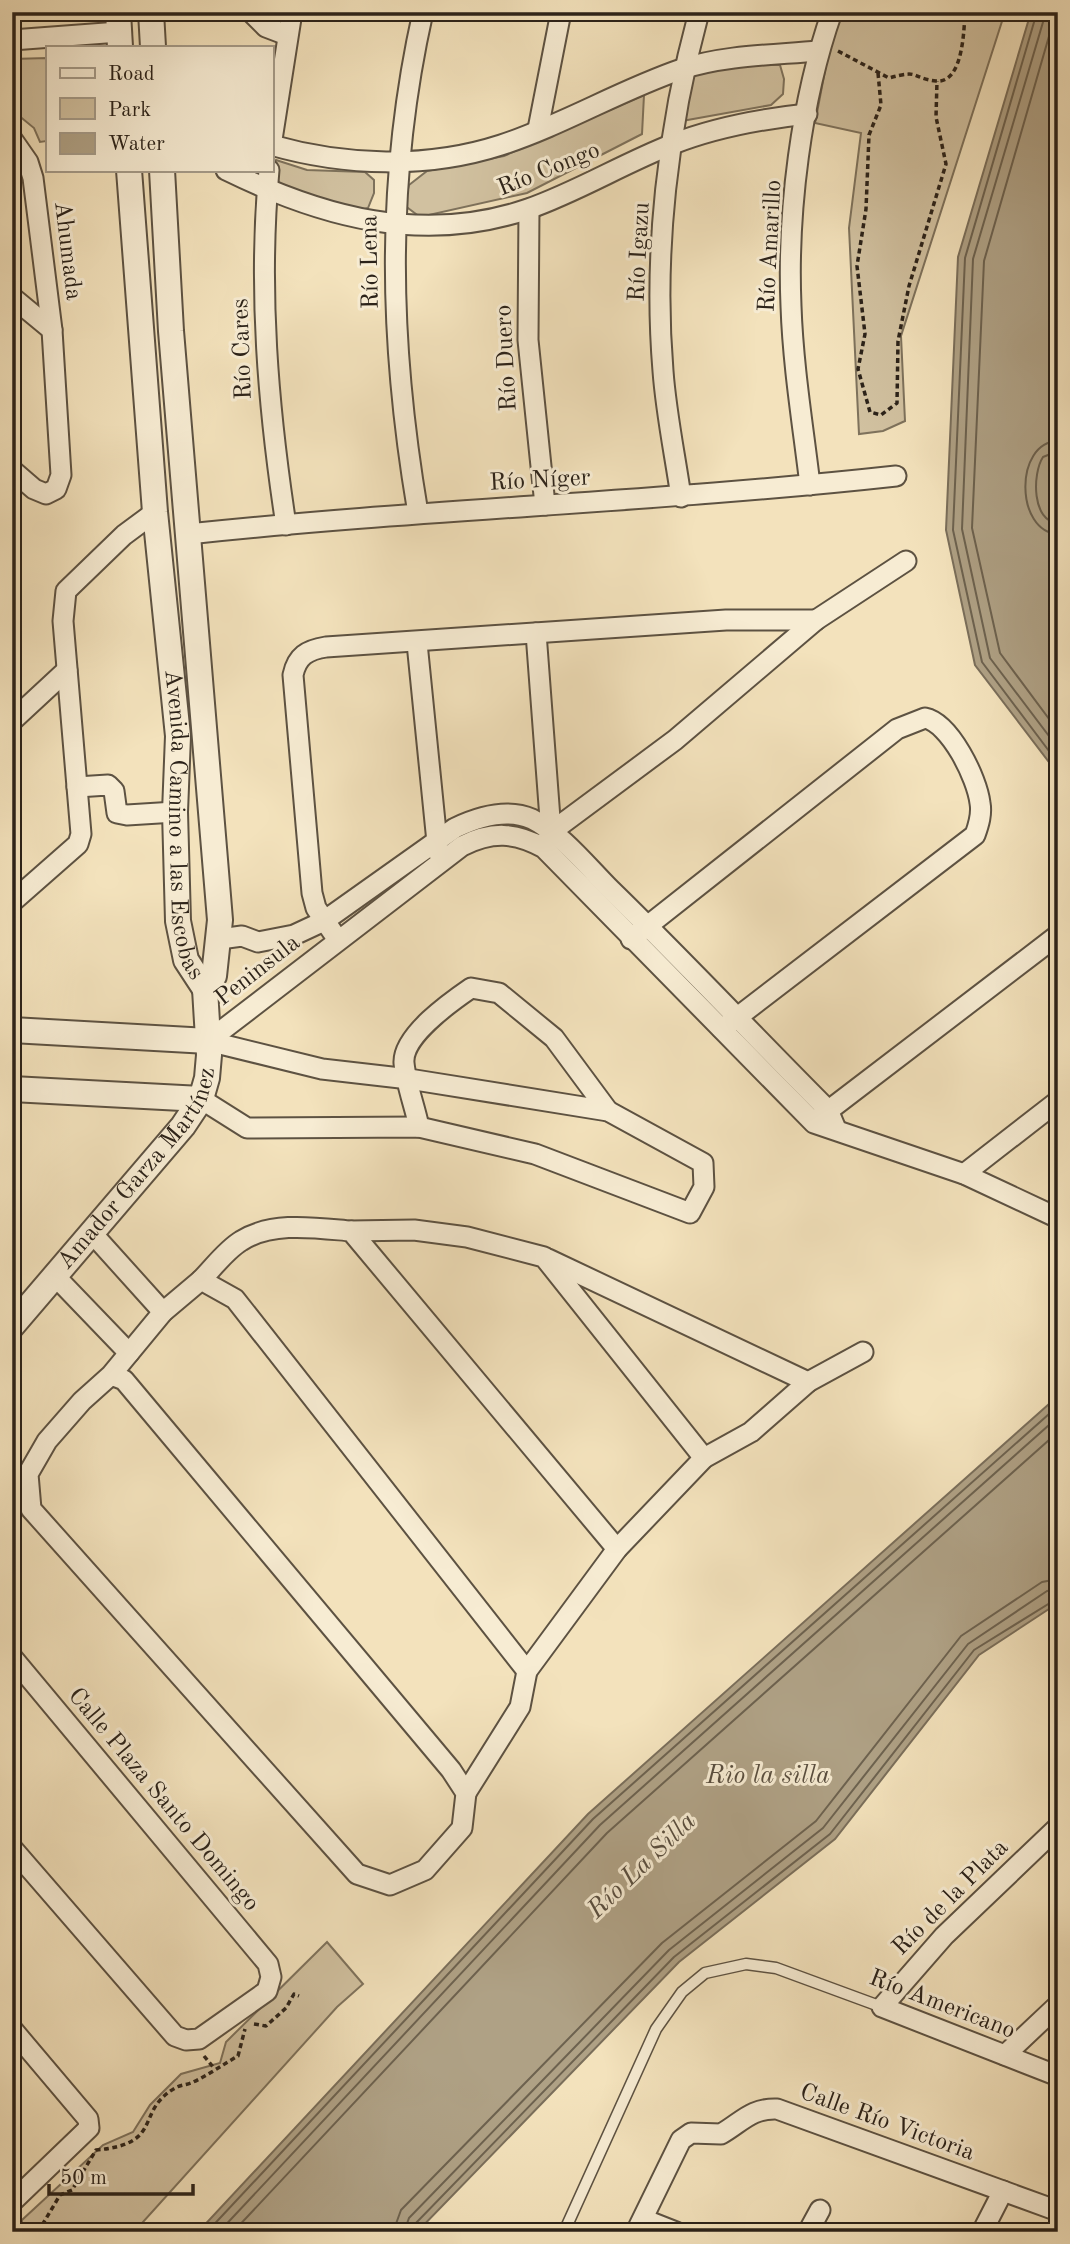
<svg xmlns="http://www.w3.org/2000/svg" width="1070" height="2244" viewBox="0 0 1070 2244" font-family="'Old Standard TT',serif">
<style>
.green{fill:#d1c1a0;stroke:#7e725c;stroke-width:2}
.water{fill:#afa185;stroke:#7a6e5a;stroke-width:2}
.lines{fill:none;stroke-linecap:round;stroke-linejoin:round}
.shore{stroke:#6d624f;stroke-width:2}
.service-casing{stroke:#5d5242;stroke-width:13}
.minor-casing{stroke:#5d5242;stroke-width:23}
.tertiary-casing{stroke:#5d5242;stroke-width:28}
.path{stroke:#2b2219;stroke-width:3.5;stroke-dasharray:5 3.5;stroke-linecap:butt}
.service{stroke:#f7ecd3;stroke-width:10}
.minor{stroke:#f7ecd3;stroke-width:19}
.tertiary{stroke:#f7ecd3;stroke-width:24}
.labels{text-anchor:middle;dominant-baseline:central;stroke-width:6;stroke-linejoin:round;paint-order:stroke}
.street-label{font-size:24px;fill:#2b2219;stroke:#f7ecd3}
.water-label{font-size:26px;font-style:italic;fill:#594e3f;stroke:#f7ecd3}
</style>
<rect width="100%" height="100%" fill="#f3e2bc"/>
<filter id="stains"><feTurbulence type="fractalNoise" baseFrequency=".00286" numOctaves="4"/><feColorMatrix values="0 0 0 0 .2 0 0 0 0 .09 0 0 0 0 .02 0 0 0 .5 -.17"/></filter>
<radialGradient id="worn" r=".72"><stop offset=".6" stop-color="#630" stop-opacity="0"/><stop offset="1" stop-color="#630" stop-opacity=".3"/></radialGradient>
<g class="green">
<path d="M841,12H1005L901,336L905,421L883,431L859,434L849,228L861,133L815,123L828,55Z"/>
<path d="M47,58V141L40,142L34,128L12,110V59Z"/>
<path d="M737,64L780,65L784,79L783,94L771,105L682,121L688,73Z"/>
<path d="M644,95L642,134L527,193L420,217L404,205L409,185L427,171L504,156Z"/>
<path d="M276,160L307,170L365,172L374,180V193L368,208L353,213L276,186L271,166Z"/>
<path d="M327,1942L363,1984L337,2007L134,2232H22V2220L103,2145L133,2132L150,2105L181,2074L220,2063L226,2042Z"/>
</g>
<g class="water">
<path d="M1031,12H1058V450L1054,472L1058,560V774L975,665L946,530L958,257Z"/>
<path d="M1058,1396V1603L979,1655L835,1839L679,1962L417,2232H198L588,1814Z"/>
</g>
<g class="lines">
<g class="shore">
<path d="M1037,12L965,258L953,530L982,662L1058,763"/>
<path d="M1046,12L973,259L962,529L990,658L1058,748"/>
<path d="M1056,12L984,261L972,528L1000,653L1058,731"/>
<path d="M1058,441C1014,442 1015,532 1058,534"/>
<path d="M1058,451L1043,457C1032,474 1032,522 1058,523"/>
<path d="M207,2232L593,1819L1058,1406"/>
<path d="M219,2232L600,1825L1058,1417"/>
<path d="M233,2232L607,1833L1058,1432"/>
<path d="M393,2232L401,2210L662,1943L816,1821L961,1636L1042,1582L1058,1579"/>
<path d="M404,2232L409,2218L669,1950L823,1828L968,1644L1047,1591L1058,1589"/>
<path d="M413,2232L415,2224L674,1957L830,1834L974,1650L1058,1598"/>
</g>
<g class="service-casing">
<path id="service" d="M564,2232L656,2029L682,1992L705,1973L746,1964L776,1968L882,2007"/>
</g>
<g class="minor-casing">
<g id="minor">
<path d="M251,12L266,27L287,35"/>
<path d="M12,40L119,32"/>
<path d="M538,129L561,12"/>
<path d="M12,139L28,162L33,178L52,330L61,475L56,489L46,494L34,489L12,470"/>
<path d="M271,145C345,166 427,169 501,145C563,125 620,90 682,69C725,55 774,55 818,51"/>
<path d="M271,146L292,12"/>
<path d="M226,170C322,217 422,245 528,209C577,192 624,163 673,144C716,127 761,119 807,114"/>
<path d="M269,170C258,289 268,407 286,525"/>
<path d="M529,209L528,340L545,505"/>
<path d="M12,297L52,330"/>
<path d="M810,485C803,426 793,366 791,306C787,212 801,100 832,12"/>
<path d="M681,497C675,455 666,413 663,371C653,252 668,126 699,12"/>
<path d="M418,513C389,343 385,181 423,12"/>
<path d="M188,534C423,509 660,502 896,476"/>
<path d="M536,633L551,832"/>
<path d="M417,643L438,852"/>
<path d="M12,721L67,670"/>
<path d="M77,787L108,785L114,791L117,813L127,815L175,812"/>
<path d="M546,843L551,832L675,740L816,620L906,561"/>
<path d="M12,902L78,844L81,834L63,621L66,591L124,535L155,512"/>
<path d="M220,939L242,936L258,942L294,935L324,921L455,828C478,817 507,808 532,819C562,834 587,866 611,890C685,962 755,1037 828,1110L836,1129"/>
<path d="M631,939L897,729L925,718C950,723 977,778 980,803C982,814 979,824 975,835L722,1029"/>
<path d="M338,940L316,908L312,893L293,675C297,656 307,650 326,647L726,620H816"/>
<path d="M208,1041L462,846C492,831 515,832 544,848L814,1123L964,1174L1058,1218"/>
<path d="M201,1099L247,1128L419,1127L535,1154L690,1213L704,1187L703,1163L608,1111L409,1079L322,1069L208,1041"/>
<path d="M820,1117L1058,935"/>
<path d="M419,1127C415,1107 406,1084 404,1063C402,1036 452,1001 471,988L499,993L554,1038L608,1111"/>
<path d="M964,1174L1058,1101"/>
<path d="M351,1231L414,1230L467,1237L544,1257L704,1458"/>
<path d="M91,1232L163,1312"/>
<path d="M548,1259L808,1382"/>
<path d="M54,1275L129,1353"/>
<path d="M201,1280C213,1268 226,1250 241,1241C272,1221 316,1228 351,1231L617,1549"/>
<path d="M111,1375L124,1380L451,1770L466,1793L462,1828L425,1870L390,1885L357,1874L31,1509L28,1474L47,1441L82,1401L111,1375L163,1312L201,1280L235,1299L527,1671"/>
<path d="M12,1657L268,1964L271,1977L267,1991L199,2039L186,2040L175,2036L12,1848"/>
<path d="M466,1793L520,1707L527,1671L617,1549L704,1458L751,1432L808,1382L863,1352"/>
<path d="M1058,1827L944,1936L882,2007L1058,2076"/>
<path d="M12,2029L88,2119L89,2128L12,2202"/>
<path d="M1005,2055L1058,2005"/>
<path d="M643,2219L676,2232"/>
<path d="M636,2232L681,2140L691,2133L721,2134C742,2122 751,2108 777,2109L1058,2211"/>
<path d="M808,2232L820,2210"/>
<path d="M982,2232L1003,2191"/>
</g>
</g>
<g class="tertiary-casing">
<g id="tertiary">
<path d="M118,12L120,47"/>
<path d="M151,12L153,47"/>
<path id="s1" d="M129,170L155,512L178,736L175,812L178,921L186,960L205,989"/>
<path d="M162,170L171,331L220,920L214,976L205,989"/>
<path d="M12,1030L208,1041"/>
<path d="M12,1089L201,1099"/>
<path id="s2" d="M12,1326L183,1126L201,1099L207,1078L209,1055L205,989"/>
</g>
</g>
<g class="path">
<path d="M838,51L889,78C921,69 910,78 936,81C963,84 964,30 965,12"/>
<path d="M878,73L881,105L869,135L866,209L857,266L865,334L858,369L870,412L881,415L897,403L898,341L909,286L946,164L936,117L937,81"/>
<path d="M254,2024L266,2026L286,2008L294,1994L299,1996"/>
<path d="M204,2056L214,2068"/>
<path d="M38,2232L60,2195L72,2190L96,2150C165,2144 134,2112 175,2088C180,2085 186,2085 191,2083C207,2076 222,2065 238,2056L245,2029"/>
</g>
<use href="#service" class="service"/>
<use href="#minor" class="minor"/>
<use href="#tertiary" class="tertiary"/>
</g>
<g class="labels">
<g class="street-label">
<text transform="translate(549 170) rotate(-22)">Río Congo</text>
<text transform="translate(771 246) rotate(-87)">Río Amarillo</text>
<text transform="translate(67 251) rotate(83)">Ahumada</text>
<text transform="translate(640 252) rotate(-87)">Río Igazu</text>
<text transform="translate(371 262) rotate(-91)">Río Lena</text>
<text transform="translate(243 349) rotate(-92)">Río Cares</text>
<text transform="translate(507 358) rotate(-93)">Río Duero</text>
<text transform="translate(540 481) rotate(-3)">Río Níger</text>
<text stroke="none"><textPath href="#s1" startOffset="658">Avenida Camino a las Escobas</textPath></text>
<text transform="translate(258 971) rotate(-38)">Peninsula</text>
<text stroke="none"><textPath href="#s2" startOffset="203">Amador Garza Martínez</textPath></text>
<text transform="translate(163 1800) rotate(50)">Calle Plaza Santo Domingo</text>
<text transform="translate(951 1898) rotate(-45)">Río de la Plata</text>
<text transform="translate(942 2005) rotate(21)">Río Americano</text>
<text transform="translate(887 2123) rotate(20)">Calle Río Victoria</text>
</g>
<g class="water-label">
<text x="768" y="1776">Rio la silla</text>
<text transform="translate(642 1866) rotate(-44)">Río La Silla</text>
</g>
</g>
<rect width="1070" height="2244" fill="none" stroke="#f3e2bc" stroke-width="42"/>
<rect x="14" y="14" width="1042" height="2216" fill="none" stroke="#2b2219" stroke-width="3.5"/>
<rect x="21" y="21" width="1028" height="2202" fill="none" stroke="#2b2219" stroke-width="2"/>
<rect x="46" y="46" width="228" height="126" fill="#f7ecd3" stroke="#a59b89" stroke-width="2"/>
<rect x="60" y="68" width="35" height="10" fill="#f7ecd3" stroke="#a59b89" stroke-width="2"/>
<text x="108" y="80" font-size="21" fill="#2b2219">Road</text>
<rect x="60" y="98" width="35" height="21" fill="#d1c1a0" stroke="#a59b89" stroke-width="2"/>
<text x="108" y="116" font-size="21" fill="#2b2219">Park</text>
<rect x="60" y="133" width="35" height="21" fill="#afa185" stroke="#a59b89" stroke-width="2"/>
<text x="108" y="150" font-size="21" fill="#2b2219">Water</text>
<path d="M49 2184v10h144v-10" fill="none" stroke="#2b2219" stroke-width="3.5"/>
<text x="60" y="2184" font-size="21" fill="#2b2219" stroke="#f7ecd3" stroke-width="5" paint-order="stroke">50 m</text>
<rect width="100%" height="100%" filter="url(#stains)"/>
<rect width="100%" height="100%" fill="url(#worn)"/>
</svg>
